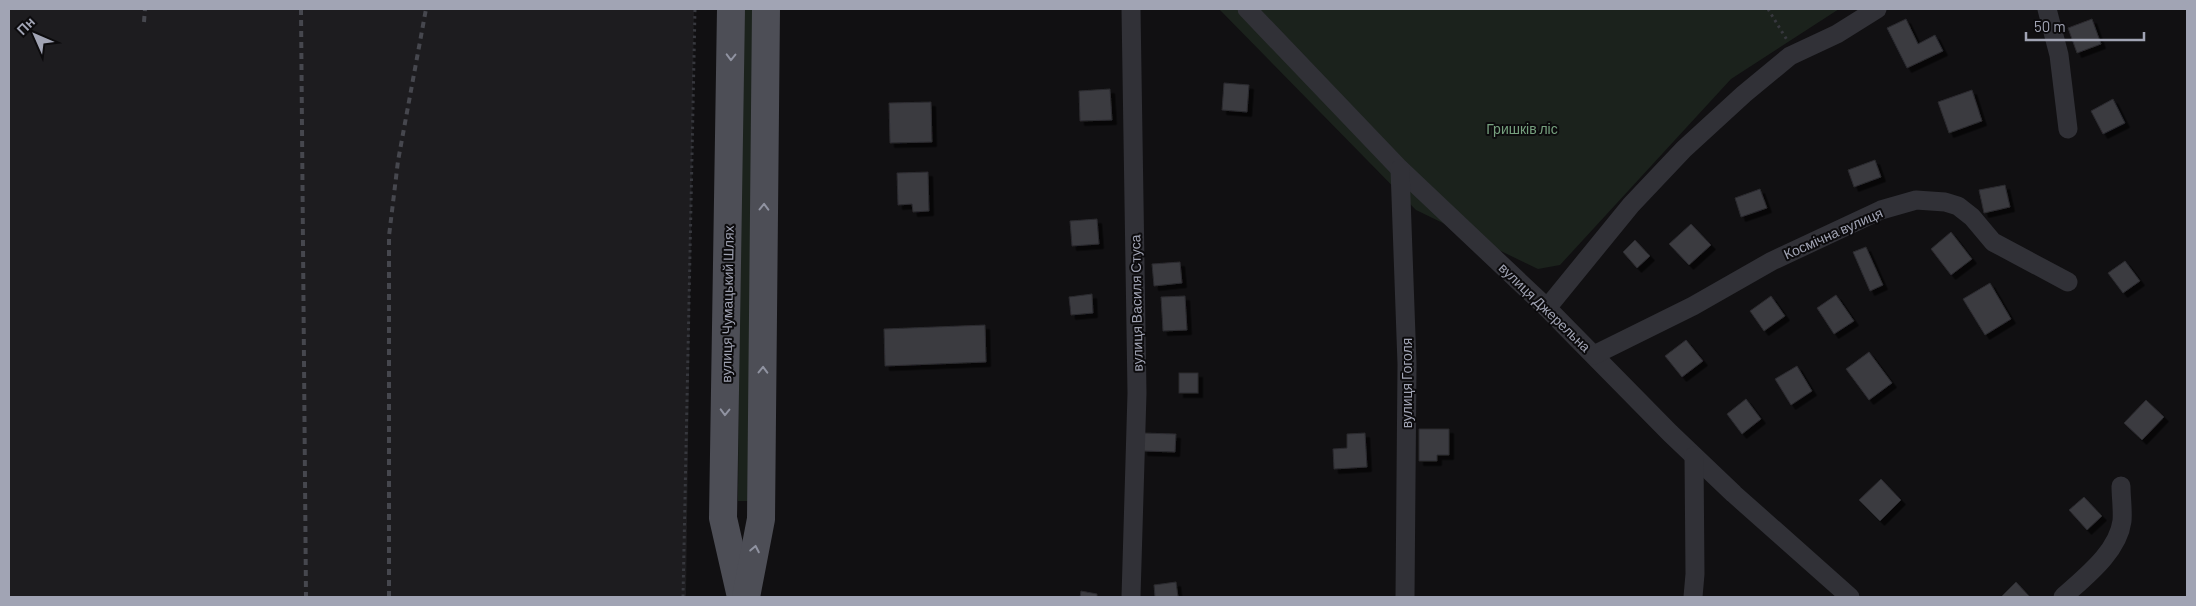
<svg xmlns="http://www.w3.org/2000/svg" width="2196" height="606" viewBox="0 0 2196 606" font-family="Barlow,sans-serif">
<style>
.built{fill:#1d1c1f}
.green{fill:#1b221c}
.building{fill:#3a3a40;stroke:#2b2a2e;filter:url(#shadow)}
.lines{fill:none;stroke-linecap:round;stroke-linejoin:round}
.path{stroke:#37383e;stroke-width:3;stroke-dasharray:2.5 4;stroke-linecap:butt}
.street{stroke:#313137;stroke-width:19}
.primary{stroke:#4d4e56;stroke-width:28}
.rail{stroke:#46474e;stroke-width:4;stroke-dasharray:6 5;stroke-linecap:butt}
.oneway{stroke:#9093a1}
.labels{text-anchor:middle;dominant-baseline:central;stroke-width:4;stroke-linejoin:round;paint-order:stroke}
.park-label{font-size:14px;fill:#76a07e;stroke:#0c0b0d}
.street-label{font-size:14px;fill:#a1a4b4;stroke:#0c0b0d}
</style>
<defs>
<filter id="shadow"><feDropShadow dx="4.5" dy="4.5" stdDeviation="0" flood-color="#0009"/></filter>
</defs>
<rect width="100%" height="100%" fill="#111012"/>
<path class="built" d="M9,9H694L686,597H9Z"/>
<g class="green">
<path d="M741,9H755L752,501H738Z"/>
<path d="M1219,9H1839L1731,79L1560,265L1538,269L1416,210Z"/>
</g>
<g class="building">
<path d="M1906,19L1918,44L1935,35L1943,51L1907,68L1887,28Z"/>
<path d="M2092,19L2101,44L2077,53L2068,28Z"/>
<path d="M1224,83L1249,85L1247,112L1222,110Z"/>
<path d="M1110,89L1112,120L1080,121L1079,91Z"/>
<path d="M1972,90L1982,121L1949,133L1938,102Z"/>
<path d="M2113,99L2125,123L2103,134L2091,111Z"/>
<path d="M931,102L932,142L890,143L889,103Z"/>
<path d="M1875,160L1881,177L1854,187L1848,170Z"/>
<path d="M928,172L929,211L913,212L912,204L898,205L897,173Z"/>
<path d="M2005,185L2010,207L1984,213L1979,190Z"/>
<path d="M1760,189L1767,208L1741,217L1735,198Z"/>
<path d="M1097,219L1099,244L1072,246L1070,221Z"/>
<path d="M1691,224L1711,245L1689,265L1669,244Z"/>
<path d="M1951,232L1972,259L1951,275L1931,249Z"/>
<path d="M1635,240L1650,256L1637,268L1623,252Z"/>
<path d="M1866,247L1883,285L1870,291L1853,252Z"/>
<path d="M2125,261L2140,281L2123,293L2108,273Z"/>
<path d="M1180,262L1182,283L1154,286L1152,264Z"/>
<path d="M1990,283L2011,319L1985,335L1963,299Z"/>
<path d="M1092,294L1093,313L1071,315L1069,297Z"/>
<path d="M1836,295L1854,321L1834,334L1817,308Z"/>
<path d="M1185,296L1187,330L1163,331L1161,297Z"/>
<path d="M1771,296L1785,316L1764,331L1750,311Z"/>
<path d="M985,325L986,362L885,366L884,329Z"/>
<path d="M1686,340L1703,361L1682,377L1665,356Z"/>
<path d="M1869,352L1892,383L1869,400L1846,369Z"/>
<path d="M1797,366L1812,391L1791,405L1775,379Z"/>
<rect x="1179" y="373" width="19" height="20"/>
<path d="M1746,399L1761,419L1742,434L1727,414Z"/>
<path d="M2146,400L2164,417L2142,440L2124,423Z"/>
<path d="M1419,429H1449V455H1437V461H1419Z"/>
<path d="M1143,433L1176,434L1175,452L1143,451Z"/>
<path d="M1365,433L1367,467L1334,469L1333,449L1347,448V434Z"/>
<path d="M1881,479L1901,500L1880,521L1859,500Z"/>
<path d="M2084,497L2102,516L2087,530L2069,510Z"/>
<path d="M1176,582L1178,597H1155L1154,585Z"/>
<path d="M2016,582L2030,597H2001Z"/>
<path d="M1081,591L1097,594V597H1080Z"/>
</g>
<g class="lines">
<g class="path">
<path d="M1768,9L1787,40"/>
<path d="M683,597L695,9"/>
</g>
<g class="street">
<path d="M1247,9L1400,169L1547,308L1670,433L1734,494L1850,597"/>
<path d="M2047,9L2059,55L2068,129"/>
<path d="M1400,169L1407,364L1405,597"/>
<path d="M1547,308L1631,205L1684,149L1744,94L1790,56L1837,34L1877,9"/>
<path d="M1594,355L1693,306L1772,261L1881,210L1916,200L1945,202L1958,206L1972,217L1993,242L2068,282"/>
<path d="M1131,597L1137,393L1131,9"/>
<path d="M1693,597L1695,574L1694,456"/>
<path d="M2063,597C2085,577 2118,552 2122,521C2123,510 2121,497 2121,486"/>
</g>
<g class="primary">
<path d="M731,9L723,518L741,597"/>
<path d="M746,597L761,519L766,9"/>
</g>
<g class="rail">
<path d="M301,9L306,597"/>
<path d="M144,22L145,9"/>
<path d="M389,597V236L398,161L426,9"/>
</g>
</g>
<defs><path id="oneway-chevron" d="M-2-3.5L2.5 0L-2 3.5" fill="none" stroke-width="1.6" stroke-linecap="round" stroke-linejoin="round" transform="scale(1.25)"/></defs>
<g class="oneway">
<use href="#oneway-chevron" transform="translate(731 57) rotate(91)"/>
<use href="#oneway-chevron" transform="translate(764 207) rotate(-89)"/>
<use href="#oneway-chevron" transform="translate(763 370) rotate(-89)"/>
<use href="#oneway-chevron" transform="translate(725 412) rotate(91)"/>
<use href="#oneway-chevron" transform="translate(755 549) rotate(-79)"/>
</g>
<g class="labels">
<g class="park-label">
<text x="1522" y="128">Гришків ліс</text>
</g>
<g class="street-label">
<text transform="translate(1833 233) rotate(-24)">Космічна вулиця</text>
<text transform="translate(1136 303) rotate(-91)">вулиця Василя Стуса</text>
<text transform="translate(727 304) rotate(-89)">вулиця Чумацький Шлях</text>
<text transform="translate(1545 307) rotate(44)">вулиця Джерельна</text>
<text transform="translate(1406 383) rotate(-90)">вулиця Гоголя</text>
</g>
</g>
<rect width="2196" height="606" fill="none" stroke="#a1a4b4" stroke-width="20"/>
<g transform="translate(35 35) rotate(315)" stroke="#0c0b0d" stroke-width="4" paint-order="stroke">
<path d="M0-4L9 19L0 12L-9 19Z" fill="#a1a4b4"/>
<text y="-8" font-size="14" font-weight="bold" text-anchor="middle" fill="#a1a4b4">Пн</text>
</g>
<path d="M2026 32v8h118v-8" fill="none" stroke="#a1a4b4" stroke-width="2.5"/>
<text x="2034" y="32" font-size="15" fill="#a1a4b4" stroke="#0c0b0d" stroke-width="4" paint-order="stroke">50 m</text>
</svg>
